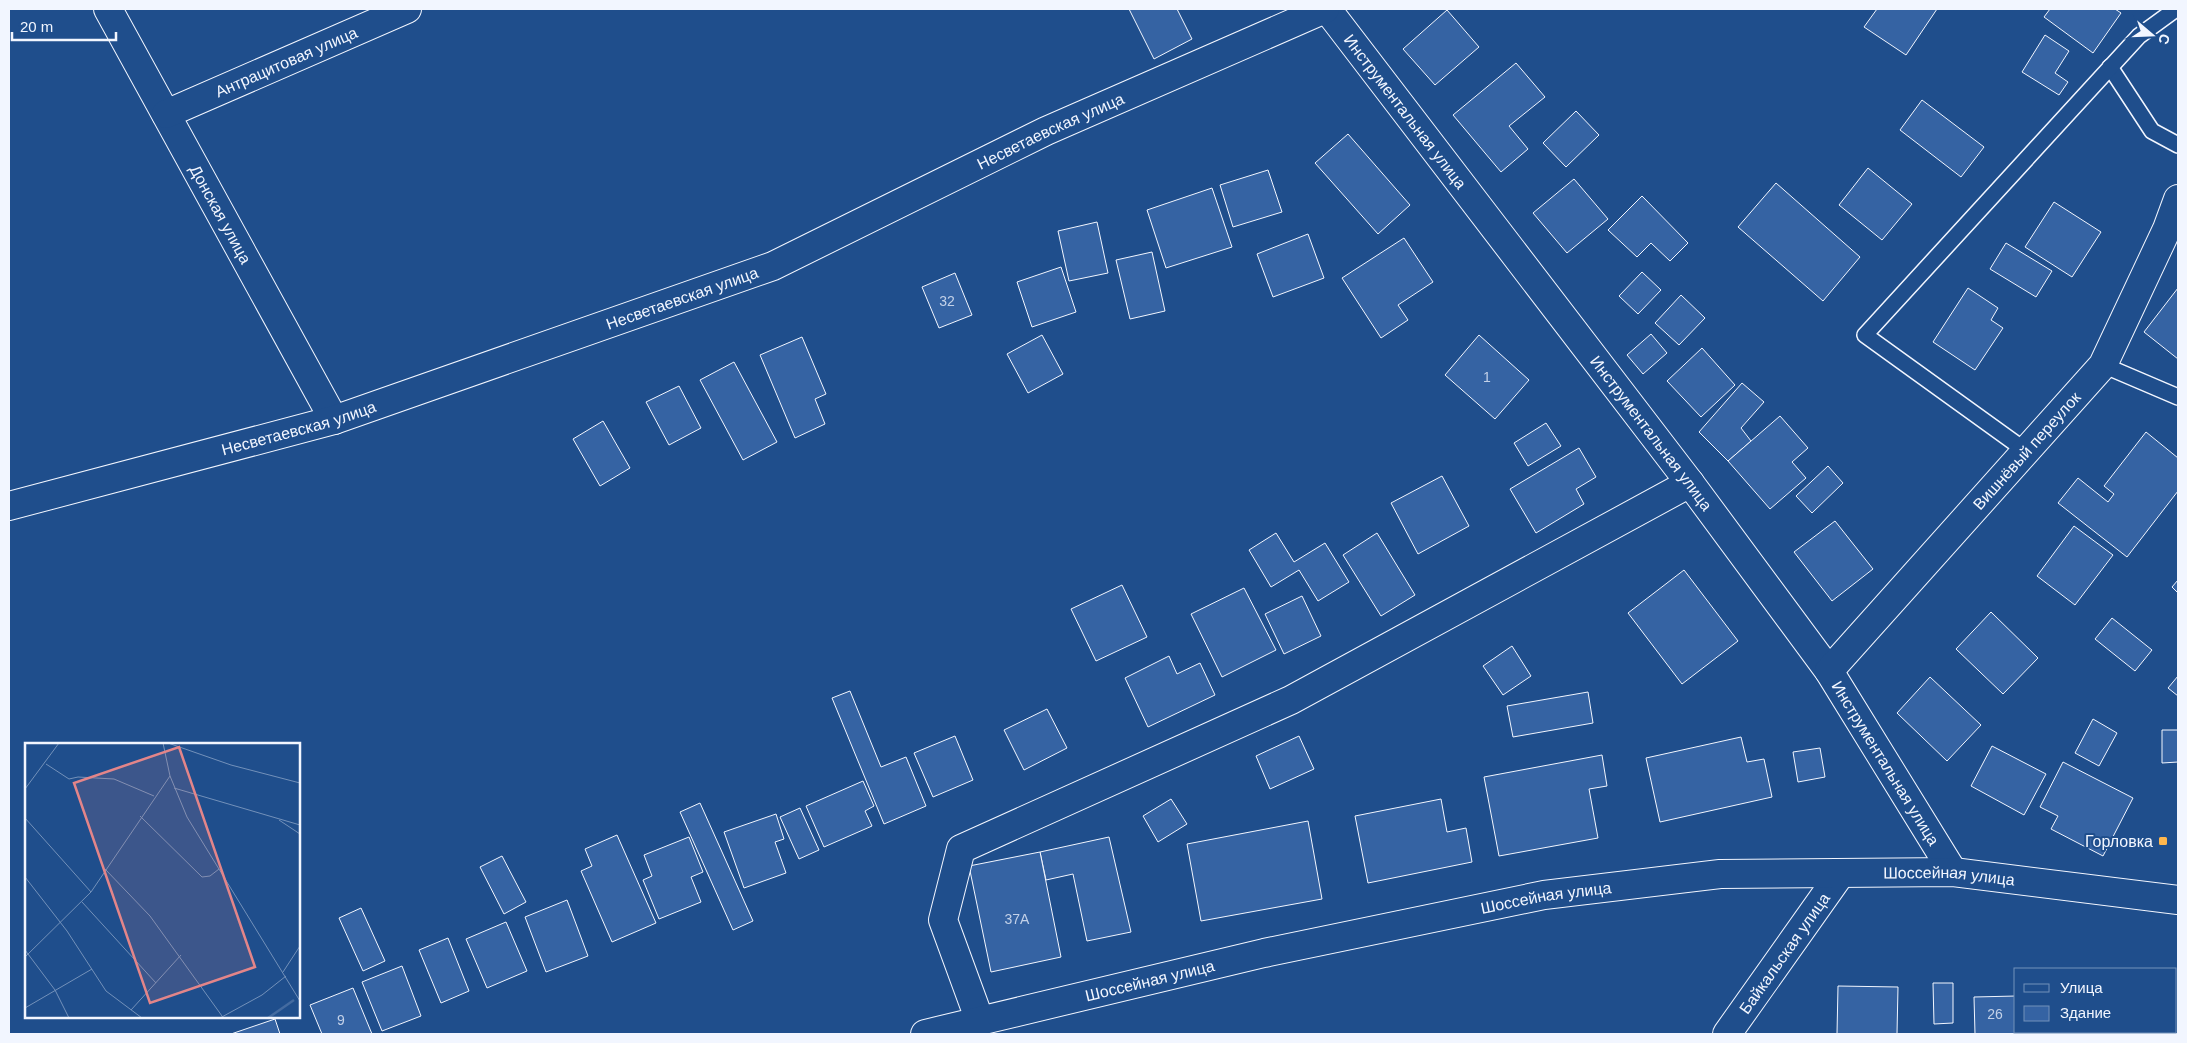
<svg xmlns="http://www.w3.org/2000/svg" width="2187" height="1043" viewBox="0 0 2187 1043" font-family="Arial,sans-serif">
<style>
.building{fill:#3563a3;stroke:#f2f6ff}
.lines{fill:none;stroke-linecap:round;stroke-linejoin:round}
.service-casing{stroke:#f2f6ff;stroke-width:18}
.minor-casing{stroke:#f2f6ff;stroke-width:30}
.tertiary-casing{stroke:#f2f6ff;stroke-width:30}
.service{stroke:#1f4e8c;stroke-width:15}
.minor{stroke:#1f4e8c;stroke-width:28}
.tertiary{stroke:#1f4e8c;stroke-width:28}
.poi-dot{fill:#ffb74d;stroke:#1f4e8c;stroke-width:2}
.labels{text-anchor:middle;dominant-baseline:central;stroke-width:4;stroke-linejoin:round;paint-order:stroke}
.number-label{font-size:14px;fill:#c3d1e8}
.street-label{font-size:16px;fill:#f2f6ff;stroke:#1f4e8c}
.poi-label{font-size:16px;fill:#f2f6ff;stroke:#1f4e8c;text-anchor:end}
.inset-river{fill:none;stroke:#446ba0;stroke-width:2.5}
.inset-road{fill:none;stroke:#7391ba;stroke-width:1}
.view{fill:#e38589;fill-opacity:0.15;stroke:#e38589;stroke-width:2.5}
.inset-edge{fill:none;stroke:#f2f6ff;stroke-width:2.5}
</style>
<rect width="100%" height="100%" fill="#1f4e8c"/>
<g class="building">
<path d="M1129,9H1177L1192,39L1154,59Z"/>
<path d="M1877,9H1937L1906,55L1864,27Z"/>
<path d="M2050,9H2115L2121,13L2093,53L2044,17Z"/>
<path d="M1447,10L1479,47L1435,85L1403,49Z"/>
<path d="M2045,35L2069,51L2055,73L2068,82L2059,95L2022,72Z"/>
<path d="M1516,63L1545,97L1509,126L1528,149L1501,172L1453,115Z"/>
<path d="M1922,100L1984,147L1961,177L1900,130Z"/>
<path d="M1576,111L1599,135L1566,167L1543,143Z"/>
<path d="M1348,134L1410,205L1378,234L1315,163Z"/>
<path d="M1868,168L1912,204L1882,240L1839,205Z"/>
<path d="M1268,170L1282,212L1233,227L1220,185Z"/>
<path d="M1574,179L1608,219L1567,253L1533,213Z"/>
<path d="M1776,183L1860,257L1823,301L1738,227Z"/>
<path d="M1212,188L1232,247L1166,268L1147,210Z"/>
<path d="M1642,196L1688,243L1670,261L1651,243L1637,257L1608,230Z"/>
<path d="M2054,202L2101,232L2072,277L2025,247Z"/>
<path d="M1097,222L1108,273L1069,281L1058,231Z"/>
<path d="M1308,234L1324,278L1273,297L1257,254Z"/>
<path d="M1404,238L1433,282L1398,305L1408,320L1381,338L1342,278Z"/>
<path d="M2006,243L2052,271L2036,297L1990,269Z"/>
<path d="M1152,252L1165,311L1130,319L1116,260Z"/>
<path d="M1061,267L1076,312L1032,327L1017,282Z"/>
<path d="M1642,272L1661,290L1638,314L1619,296Z"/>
<path d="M955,273L972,315L939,328L922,287Z"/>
<path d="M1968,288L1998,308L1991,320L2003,328L1975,370L1933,342Z"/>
<path d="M2178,288V359L2144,332Z"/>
<path d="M1681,295L1705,318L1679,345L1655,323Z"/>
<path d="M1651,334L1667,353L1643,374L1627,355Z"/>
<path d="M1042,335L1063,374L1028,393L1007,354Z"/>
<path d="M1479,335L1529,380L1495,419L1445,375Z"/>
<path d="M802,337L826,394L815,399L825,424L795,438L760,355Z"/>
<path d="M1702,348L1735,385L1701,417L1667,381Z"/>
<path d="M734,362L777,442L743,460L700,380Z"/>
<path d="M1742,383L1764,402L1741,428L1751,441L1728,461L1699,432Z"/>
<path d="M679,386L701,428L669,445L646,402Z"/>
<path d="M1780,416L1808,448L1792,462L1806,478L1770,509L1728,461Z"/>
<path d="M603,421L630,468L600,486L573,439Z"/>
<path d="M1546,423L1561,446L1528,466L1514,443Z"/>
<path d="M2146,432L2178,458V491L2127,557L2058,503L2078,478L2108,502L2114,494L2104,486Z"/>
<path d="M1579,448L1596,477L1576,489L1584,504L1536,533L1510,489Z"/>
<path d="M1828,466L1843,483L1812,513L1796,496Z"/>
<path d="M1442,476L1469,526L1418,554L1391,503Z"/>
<path d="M1835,521L1873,569L1832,601L1794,552Z"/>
<path d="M2074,526L2113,555L2075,605L2037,576Z"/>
<path d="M1276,533L1294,562L1325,543L1349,582L1318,601L1299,570L1271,587L1249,550Z"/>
<path d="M1377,533L1415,595L1381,616L1343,555Z"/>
<path d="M1684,570L1738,641L1682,684L1628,613Z"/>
<path d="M2178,580V593L2172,587Z"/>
<path d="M1122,585L1147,637L1096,661L1071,609Z"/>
<path d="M1244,588L1276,650L1222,677L1191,614Z"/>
<path d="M1302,596L1321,636L1284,654L1265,614Z"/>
<path d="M1991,612L2038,658L2003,694L1956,649Z"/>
<path d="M2112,618L2152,650L2135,671L2095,639Z"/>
<path d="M1512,646L1531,676L1503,695L1483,666Z"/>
<path d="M1169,656L1177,674L1200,663L1215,695L1148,727L1125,678Z"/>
<path d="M2178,676V696L2168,688Z"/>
<path d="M1930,677L1981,725L1947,761L1897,713Z"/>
<path d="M850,691L881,767L906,757L926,806L884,824L832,698Z"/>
<path d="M1588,692L1593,723L1513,737L1507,706Z"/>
<path d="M1047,709L1067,748L1024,770L1004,730Z"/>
<path d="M2093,719L2117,733L2099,766L2075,753Z"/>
<path d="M2162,730H2178V762L2162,763Z"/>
<path d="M955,736L973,780L933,797L914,753Z"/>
<path d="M1299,736L1314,769L1270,789L1256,756Z"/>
<path d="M1741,737L1747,762L1764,759L1772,797L1660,822L1646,758Z"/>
<path d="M1992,746L2046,774L2024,815L1971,786Z"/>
<path d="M1820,748L1825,777L1798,782L1793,752Z"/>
<path d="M1602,755L1607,786L1589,789L1598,838L1499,856L1484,777Z"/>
<path d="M2063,762L2133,798L2103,856L2051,829L2058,816L2040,807Z"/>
<path d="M863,781L874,806L865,811L872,826L824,847L806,806Z"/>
<path d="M1171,799L1187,824L1158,842L1143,816Z"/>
<path d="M1441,799L1447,832L1466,828L1472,862L1368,883L1355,816Z"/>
<path d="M700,803L753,921L733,930L680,812Z"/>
<path d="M800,808L819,850L799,859L780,817Z"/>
<path d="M776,814L784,839L775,842L786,873L744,888L724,832Z"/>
<path d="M1308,821L1322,899L1201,921L1187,844Z"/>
<path d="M617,835L656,923L612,942L581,871L592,866L585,849Z"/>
<path d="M689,837L703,872L691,877L701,902L659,919L643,880L652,876L644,855Z"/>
<path d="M1109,837L1131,932L1087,941L1073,874L1046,880L1040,852Z"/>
<path d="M1040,852L1061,957L991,972L969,866Z"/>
<path d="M502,856L526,902L504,914L480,867Z"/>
<path d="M567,900L588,956L546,972L525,917Z"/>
<path d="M361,908L385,961L363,971L339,918Z"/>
<path d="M506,922L527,971L487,988L466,939Z"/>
<path d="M448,938L469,991L441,1003L419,950Z"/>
<path d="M402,966L421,1016L382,1031L362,982Z"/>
<path d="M1933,983H1953V1023L1934,1024Z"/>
<path d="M1838,986L1898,987L1897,1034H1837Z"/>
<path d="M353,988L372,1034H322L310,1005Z"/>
<path d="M2016,996V1032H2026V1034H1975L1974,997Z"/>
<path d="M275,1019L280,1034H231Z"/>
<rect x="2036" y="1032" width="70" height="2"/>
</g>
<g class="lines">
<g class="service-casing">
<g id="service">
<path d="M2110,67L2152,131L2178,145"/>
<path d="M2103,365L2178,397"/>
<path d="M2026,451L1865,335L2139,36L2176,9"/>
</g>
</g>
<g class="minor-casing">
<g id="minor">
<path id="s1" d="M108,9L334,420"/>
<path id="s2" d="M1327,9L1690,483L1829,671L1953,872"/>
<path id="s3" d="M166,114L407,9"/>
<path id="s4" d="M9,506L334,420L773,266L1046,131L1325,9"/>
<path id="s5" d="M1829,671L2103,365L2167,229L2178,199"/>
<path d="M980,1021L943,920L961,849L1291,700L1690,483"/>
<path id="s6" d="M1727,1034L1841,873"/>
</g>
</g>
<g class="tertiary-casing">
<g id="tertiary">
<path id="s7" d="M925,1034L1264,953L1544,895L1720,874L1953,872L2178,900"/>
</g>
</g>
<use href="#service" class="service"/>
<use href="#minor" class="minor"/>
<use href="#tertiary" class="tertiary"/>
</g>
<rect class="poi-dot" x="2158" y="836" width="10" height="10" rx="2.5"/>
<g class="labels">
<g class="number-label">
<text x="947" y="301">32</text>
<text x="1487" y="377">1</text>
<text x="1017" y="919">37А</text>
<text x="1995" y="1014">26</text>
<text x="341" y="1020">9</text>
</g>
<g class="street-label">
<text stroke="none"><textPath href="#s3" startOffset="131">Антрацитовая улица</textPath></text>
<text stroke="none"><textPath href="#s2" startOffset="129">Инструментальная улица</textPath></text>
<text stroke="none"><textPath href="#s4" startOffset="1110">Несветаевская улица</textPath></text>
<text stroke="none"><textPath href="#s1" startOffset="234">Донская улица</textPath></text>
<text stroke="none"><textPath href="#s4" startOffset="705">Несветаевская улица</textPath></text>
<text stroke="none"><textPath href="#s4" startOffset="300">Несветаевская улица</textPath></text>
<text stroke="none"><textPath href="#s2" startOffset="534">Инструментальная улица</textPath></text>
<text stroke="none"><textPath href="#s5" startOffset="296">Вишнёвый переулок</textPath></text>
<text stroke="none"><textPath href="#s2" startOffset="939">Инструментальная улица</textPath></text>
<text stroke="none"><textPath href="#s7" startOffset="1041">Шоссейная улица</textPath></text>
<text stroke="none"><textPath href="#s7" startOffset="636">Шоссейная улица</textPath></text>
<text stroke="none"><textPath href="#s6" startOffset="99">Байкальская улица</textPath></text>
<text stroke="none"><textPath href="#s7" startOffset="231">Шоссейная улица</textPath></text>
</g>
<g class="poi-label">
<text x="2153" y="841">Горловка</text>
</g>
</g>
<g transform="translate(25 743)">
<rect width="275" height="275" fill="#1f4e8c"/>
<path class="inset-river" d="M243,275L269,257"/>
<path class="inset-road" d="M138,0L145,33L162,74L275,258M143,0L206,22L275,40M21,21L44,36L53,34L89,36L129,53M149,45L275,82M0,46L34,0M115,73L177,134L185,133L194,126M0,75L66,149M254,77L275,91M80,126L125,173L197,273M0,134L42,188L81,248L117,275M57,159L131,240M0,207L30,247L44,275M0,214L66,149L145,33M258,229L275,203M0,265L67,226M106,267L156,212M195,275L237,252L261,233"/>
<path class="view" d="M154,4L230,224L125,260L49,40Z"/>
<rect width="275" height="275" class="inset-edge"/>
</g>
<rect width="2187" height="1043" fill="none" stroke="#f2f6ff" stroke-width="20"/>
<rect x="2014" y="968" width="162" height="65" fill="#1f4e8c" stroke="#7391ba"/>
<rect x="2024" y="984" width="25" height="8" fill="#1f4e8c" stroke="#7391ba"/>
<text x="2060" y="993" font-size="15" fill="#f2f6ff">Улица</text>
<rect x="2024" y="1006" width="25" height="15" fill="#3563a3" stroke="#7391ba"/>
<text x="2060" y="1018" font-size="15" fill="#f2f6ff">Здание</text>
<g transform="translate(2152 35) rotate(109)" stroke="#1f4e8c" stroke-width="4" paint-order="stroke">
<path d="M0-4L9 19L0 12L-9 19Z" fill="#f2f6ff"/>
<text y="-8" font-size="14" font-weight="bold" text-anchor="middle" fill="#f2f6ff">С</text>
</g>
<path d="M12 32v8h104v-8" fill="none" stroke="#f2f6ff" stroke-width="2.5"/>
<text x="20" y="32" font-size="15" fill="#f2f6ff" stroke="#1f4e8c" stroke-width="4" paint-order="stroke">20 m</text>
</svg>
